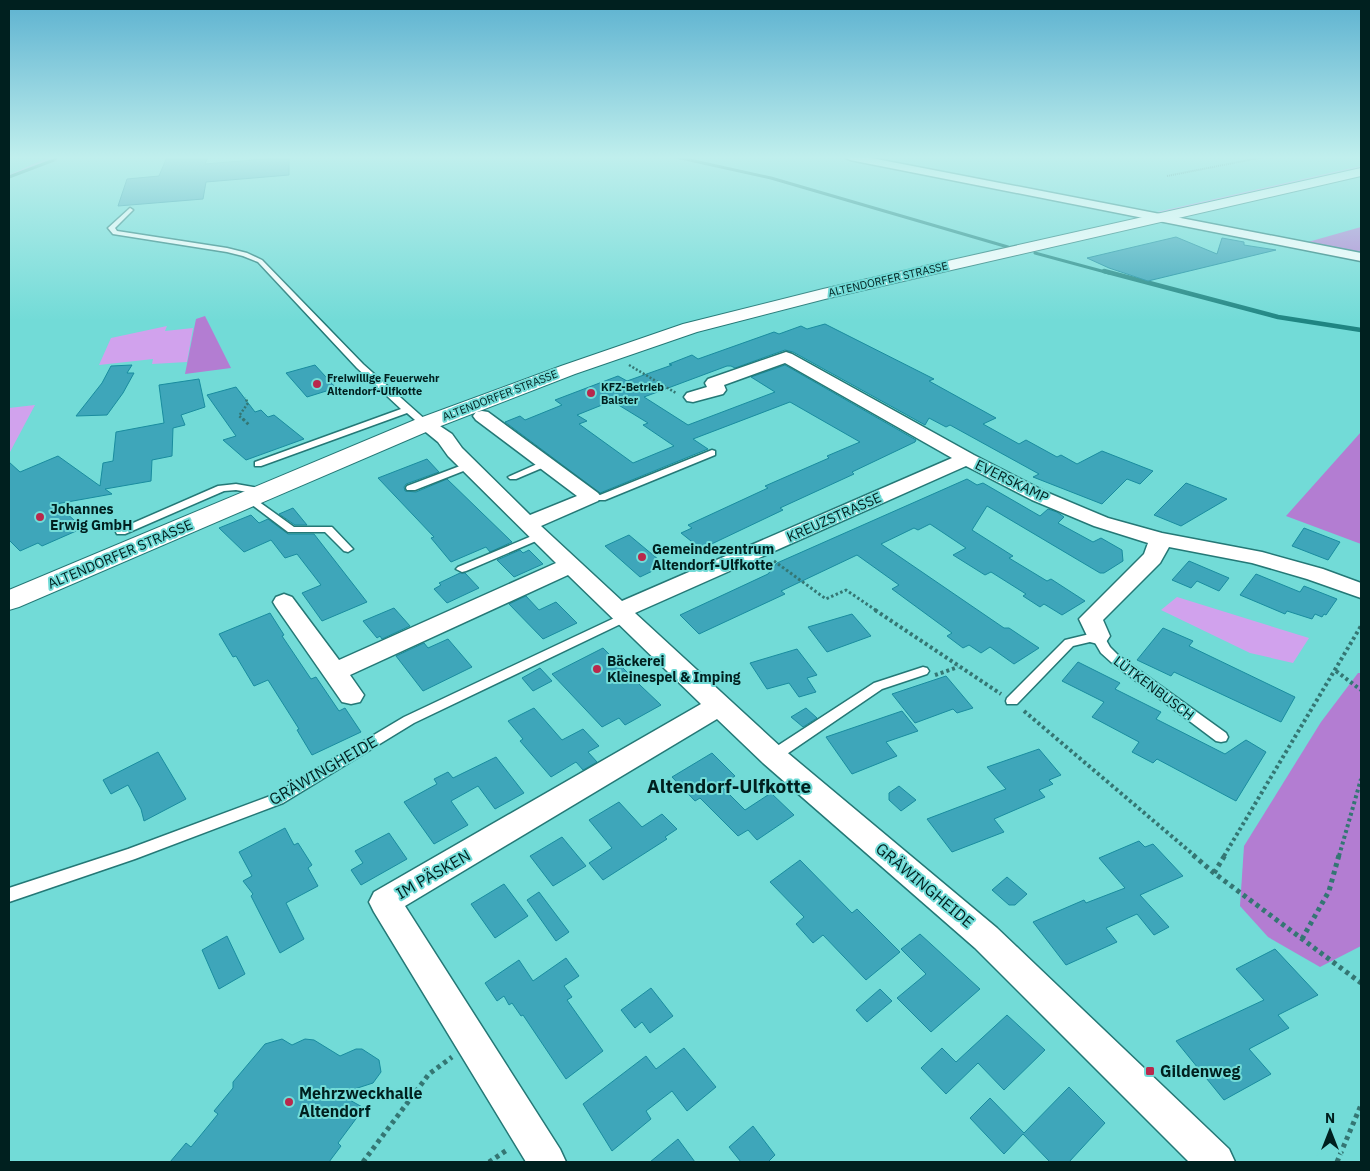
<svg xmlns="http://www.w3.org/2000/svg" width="1370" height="1171" viewBox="0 0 1370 1171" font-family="'IBM Plex Sans',sans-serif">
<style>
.green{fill:#d1a2ed}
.forest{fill:#b37dd2}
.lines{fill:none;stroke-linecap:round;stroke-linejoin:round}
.stream-far1{stroke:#1f8582;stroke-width:3}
.stream{stroke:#1f8582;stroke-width:4.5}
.building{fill:#3ea6ba;stroke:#198c9f;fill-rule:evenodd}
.lane-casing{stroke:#247876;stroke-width:3}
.street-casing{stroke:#247876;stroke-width:3}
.secondary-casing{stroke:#247876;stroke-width:2}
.path-far4{stroke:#347673;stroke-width:2;stroke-dasharray:1 1;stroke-linecap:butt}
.path-far3{stroke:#347673;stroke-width:2.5;stroke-dasharray:2 2;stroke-linecap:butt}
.path-far2{stroke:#347673;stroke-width:3;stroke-dasharray:2.5 2.5;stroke-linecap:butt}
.path-far1{stroke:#347673;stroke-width:4;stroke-dasharray:3 3;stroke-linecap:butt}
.path{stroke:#347673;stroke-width:5;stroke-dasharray:4 4;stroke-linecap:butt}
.lane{fill:#fff;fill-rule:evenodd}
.street{fill:#fff;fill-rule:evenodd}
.secondary{fill:#fff;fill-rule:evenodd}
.poi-dot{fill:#b9284c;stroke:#72dbd7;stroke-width:2}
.labels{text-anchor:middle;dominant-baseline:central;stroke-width:4;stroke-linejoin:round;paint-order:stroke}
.far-street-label{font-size:11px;fill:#00201f;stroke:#72dbd7}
.far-poi-label{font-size:11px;font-weight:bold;fill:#00201f;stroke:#72dbd7;text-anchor:start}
.street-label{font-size:14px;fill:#00201f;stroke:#72dbd7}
.poi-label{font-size:14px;font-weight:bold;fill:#00201f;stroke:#72dbd7;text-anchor:start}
.near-street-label{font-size:16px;fill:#00201f;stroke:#72dbd7}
.near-poi-label{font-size:16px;font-weight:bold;fill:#00201f;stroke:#72dbd7;text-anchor:start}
.near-quarter-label{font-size:19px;font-weight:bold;fill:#00201f;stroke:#72dbd7}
</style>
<rect width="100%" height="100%" fill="#72dbd7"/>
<g class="green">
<path d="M49,157H61L58,160L9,178V175Z"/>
<path d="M1361,166V169L1165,213L1157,212Z"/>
<path d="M167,326L165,331L193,328L187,362L152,364L153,359L99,365L111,338Z"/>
<path d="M35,405L10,452L9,453V408Z"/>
<path d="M1177,597L1309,638L1293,663L1250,653L1161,610Z"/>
</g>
<g class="forest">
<path d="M1361,227V252L1308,242Z"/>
<path d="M205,316L231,368L185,374L196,319Z"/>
<path d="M1361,432V544L1286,516Z"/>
<path d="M1358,673H1361V946L1320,967L1268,937L1240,906L1244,846L1321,722Z"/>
</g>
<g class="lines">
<g class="stream-far1">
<path d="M676,157L771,178L1008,247"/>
<path d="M9,177L54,160L57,157"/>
<path d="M1035,253L1109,273"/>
</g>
<path class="stream" d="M1104,271L1278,317L1361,330"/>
</g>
<g class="building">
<path d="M167,157H208L205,164L289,157V175L206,182L203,199L118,206L127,179L159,176Z"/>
<path d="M1176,237L1217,254L1222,238L1244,242V245L1276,250L1148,281L1109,268L1087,258Z"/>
<path d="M825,324L934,379L929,381L996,418L983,424L1019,444L1026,440L1057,457L1061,455L1077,464L1102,451L1153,471L1140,484L1127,479L1102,504L1033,477L1039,474L950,425L946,427L929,418L925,425L793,352L785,350L735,368L731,366H727L644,397L688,425L775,392L751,377L785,365L916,440L915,442L852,472L854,474L780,508L783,510L701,549L681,533L692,528L688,525L768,488L765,486L829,458L827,456L860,442L790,402L693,439L708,449L600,493L505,422L520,416L525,420L562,405L555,400L618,376L627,381L672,365L669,364L692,355L698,359L774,332L779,334L801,326L807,329ZM612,401L648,423L643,425L674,446L633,463L579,424L587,421L577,415Z"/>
<path d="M132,365L127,373H134L123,393L107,415L76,416L102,383L111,366Z"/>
<path d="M315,365L336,388L307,397L286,373Z"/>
<path d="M199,379L205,407L181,415L185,425L173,428L172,456L152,460L151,481L105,489L112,494L56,504L83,528L42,546L38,543L20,551L9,540V462L20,472L58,456L100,486L103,463L113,461L116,432L164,423L159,385Z"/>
<path d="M236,387L255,412L261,410L268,417L274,415L304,439L246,460L223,440L236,436L207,395Z"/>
<path d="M427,459L439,472L406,484L404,487L405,491L416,492L447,479L512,542L490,552L486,547L451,562L431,538L434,537L378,478Z"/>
<path d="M967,479L977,485L983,483L1040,516L1048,509L1057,512L1064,517L1058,523L1093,542L1101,538L1122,550L1123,561L1104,573H1100L987,506L972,530L1013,556L1009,558L1047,581L1051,579L1085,601L1062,615L1044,604L1040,607L1023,596L1026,594L991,572L985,575L953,555L966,548L930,524L918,530L914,528L881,544L1004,628H1009L1039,648L1014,664L990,647L981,653L969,645L963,648L947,636L952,633L892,589L899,585L857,555L781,591L785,594L699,634L680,615L768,574L777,563Z"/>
<path d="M1186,483L1227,499L1181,526L1154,515Z"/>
<path d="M293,508L307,525H295L279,514Z"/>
<path d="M251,515L259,523L268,519L288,534H314L367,602L322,621L302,593L321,585L297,554L285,558L271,540L244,552L219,528Z"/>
<path d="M1304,528L1340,542L1328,560L1292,546Z"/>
<path d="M629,535L665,565L640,577L605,546Z"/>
<path d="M520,550L523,553L529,550L543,564L514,577L497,560Z"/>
<path d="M1189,561L1229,578L1219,591L1197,581L1191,588L1172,580Z"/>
<path d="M460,573H465L479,588L447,603L434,589L441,585L439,583Z"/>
<path d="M1256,574L1300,592L1304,586L1337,599L1326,615L1324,614L1322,617L1315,614L1312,619L1287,611L1285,614L1240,595Z"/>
<path d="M526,596L539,610L556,602L577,623L543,639L509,604Z"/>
<path d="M394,608L410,626L382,639L380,636L377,638L363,621Z"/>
<path d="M270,613L284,635L282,636L311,679L316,677L339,711L345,708L361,732L312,755L297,730L299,729L268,680L254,686L236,656L233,657L219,634Z"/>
<path d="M852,614L871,636L827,652L808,627Z"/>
<path d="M1163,628L1193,641L1189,646L1295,697L1281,722L1174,672L1171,676L1137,660Z"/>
<path d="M448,639L472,667L423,691L396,656L424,643L428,648Z"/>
<path d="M603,648L641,686L661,705L625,725L619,718L602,727L552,674Z"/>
<path d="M797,649L817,675L807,678L816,692L799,697L789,683L767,689L750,663Z"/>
<path d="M1078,662L1120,683L1115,689L1161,712L1156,719L1225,754L1246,740L1266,752L1236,801L1157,759L1153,763L1132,752L1139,742L1092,717L1104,702L1062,681Z"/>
<path d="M540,668L552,681L533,691L522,678Z"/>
<path d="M946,676L973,708L957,713L953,709L915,723L892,694Z"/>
<path d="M534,708L562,740L583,729L599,746L588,752L597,762L583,770L576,762L551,777L520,741L523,739L508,721Z"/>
<path d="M806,708L817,718L803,727L791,717Z"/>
<path d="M902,711L918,731L886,742L897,756L852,774L826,737Z"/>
<path d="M1039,749L1061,775L1049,780L1053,784L1039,790L1045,797L994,819L1004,832L952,852L927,819L1006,789L987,767Z"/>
<path d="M158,752L186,799L144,821L141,809L128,785L111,794L103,780Z"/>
<path d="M712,753L735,776L720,785L745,810L771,793L794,815L757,840L748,830L738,836L700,798L695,801L672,777Z"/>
<path d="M496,757L524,793L495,809L478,786L451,801L468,825L434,844L404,802L437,784L434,779L448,772L453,778Z"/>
<path d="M899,786L916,800L901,811L889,800V793Z"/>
<path d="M619,802L642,827L662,814L677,829L665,837L667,839L603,880L589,863L612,848L589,820Z"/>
<path d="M285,828L294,845L298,843L312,865L308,868L318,886L286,903L304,939L280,953L251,896L253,894L243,881L252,876L239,852Z"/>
<path d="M389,833L407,859L361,885L351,870L363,863L355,851Z"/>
<path d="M562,837L586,866L553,886L530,856Z"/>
<path d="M1139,841L1145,847L1153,844L1183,876L1140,895L1169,927L1154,935L1137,914L1106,928L1117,942L1066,965L1033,922L1084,900L1086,903L1125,888L1099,858Z"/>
<path d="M800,860L852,913L857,909L900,952L866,980L823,935L813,943L796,924L804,917L770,882Z"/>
<path d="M1007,877L1027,894L1015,905H1009L992,890Z"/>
<path d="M504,884L528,916L495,938L471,904Z"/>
<path d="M539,892L569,932L556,941L527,900Z"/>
<path d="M920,934L980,989L931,1032L897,998L926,974L901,949Z"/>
<path d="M227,936L245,974L219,989L202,950Z"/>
<path d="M1275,949L1318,995L1278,1015L1289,1028L1249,1049L1271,1074L1224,1100L1176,1041L1264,1000L1236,969Z"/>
<path d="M566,958L579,976L564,986L572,997L567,1000L603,1051L566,1079L523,1015L521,1016L512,1003L509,1005L504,996L497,1001L485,983L519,960L533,981Z"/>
<path d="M651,988L673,1016L650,1033L642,1022L635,1028L621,1010Z"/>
<path d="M880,989L892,1001L867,1022L856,1010Z"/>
<path d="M1007,1015L1045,1050L1004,1090L978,1063L946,1094L921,1068L942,1048L956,1062Z"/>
<path d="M282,1039L292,1045L305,1039L314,1040L340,1056L356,1049H362L379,1060L381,1072L373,1083L339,1094L364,1108L338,1143L341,1146L329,1162H170L186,1143L191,1147L218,1114L214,1111L233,1088V1082L265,1044Z"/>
<path d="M684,1048L716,1087L687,1111L672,1091L646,1111L651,1119L612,1151L583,1104L646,1056L656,1069Z"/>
<path d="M1069,1087L1105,1123L1069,1162H1050L1023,1134L1004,1154L970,1118L990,1098L1024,1133Z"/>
<path d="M753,1126L775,1155L768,1162H741L729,1147Z"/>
<path d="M678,1139L695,1162H650Z"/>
</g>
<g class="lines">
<g class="lane-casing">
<g id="lane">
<path d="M130,208L133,210L115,228L117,231L227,248L247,253L262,260L363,364L428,422V426H422L407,413L261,466H255V462L401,409L357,368L258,262L243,256L227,252L113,234L108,228Z"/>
<path d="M712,450L715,451V455L605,500H591L586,497L591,494L600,495Z"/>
<path d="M546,460L549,461V465L516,479H510L508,477Z"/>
<path d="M468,463L471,464L473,466L471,468L415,490H407L406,488L407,486Z"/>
<path d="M236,484L264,489L269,492L264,495L236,490L224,491L125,534H117L116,532L117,530L218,486Z"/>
<path d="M251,496L294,527H332L353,549L348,552L344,551L325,532H288L247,501L246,499L247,497Z"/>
<path d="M539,533L544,536L543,538L466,571L462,572L456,569L458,567Z"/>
<path d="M625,613L631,617L629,620L414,723L283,803L135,859L9,902V888L128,849L273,795L404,717Z"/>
<path d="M1098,632L1102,633L1110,647L1119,656L1226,733L1228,737L1226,741L1221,742L1216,741L1111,662L1101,653L1094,641L1073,646L1017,704H1007L1006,701L1007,698L1065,640Z"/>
<path d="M923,667L927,668L929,671L927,674L882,689L778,760L773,761L768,760L766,756L768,752L874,683Z"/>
</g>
</g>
<g class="street-casing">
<g id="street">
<path d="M845,157H866L1361,253V261L850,160Z"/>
<path d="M786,352L792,354L974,455L1046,492L1108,518L1162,533L1262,552L1323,569L1361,583V598L1307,579L1252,563L1169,547L1160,563L1103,620L1110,636L1106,642L1098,644L1090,642L1079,619L1144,554L1148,543L1094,526L1032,500L966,466L635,613L783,749L997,928L1229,1149L1235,1162H1189L975,948L763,763L717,719L405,906L560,1149L566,1162H526L374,912L369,902L374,892L701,704L568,575L350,675L364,695L360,702L351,704L342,702L276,607L273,602L276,597L284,594L292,597L339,660L556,563L448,456L438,442L416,424L419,420L425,419L431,420L452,434L462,448L530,515L577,496L476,420L473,416L476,412L482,411L488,412L598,493L601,497L598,501L541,526L622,601L952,458L785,363L724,385L726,390L723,394L693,402L687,401L684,397L687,393L707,387L705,383L708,379Z"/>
</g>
</g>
<g class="secondary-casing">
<path id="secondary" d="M1361,168V176L825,299L697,332L575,374L433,429L19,607L9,610V590L417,419L561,366L683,324L823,289Z"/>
</g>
<path class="path-far4" d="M1167,176L1264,157"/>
<g class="path-far3">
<path d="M629,365L676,393"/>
<path d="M244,420L239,416L248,403L245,398"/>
</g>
<g class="path-far2">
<path d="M243,419L249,425"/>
<path d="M774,561L826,599L846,590L877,611"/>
</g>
<g class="path-far1">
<path d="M875,610L1001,694"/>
<path d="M1336,671L1361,690"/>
<path d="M935,675L958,667"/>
<path d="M1024,711L1195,856"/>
<path d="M1224,856L1361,626"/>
<path d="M1339,856L1361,779"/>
</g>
<g class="path">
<path d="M1193,855L1214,873L1361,983"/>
<path d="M1214,873L1225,855"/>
<path d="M1302,939L1329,891L1339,855"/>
<path d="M363,1162L429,1074L452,1057"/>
<path d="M489,1162L507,1150"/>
<path d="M1337,1162L1361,1105"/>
</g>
<use href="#lane" class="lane"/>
<use href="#street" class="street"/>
<use href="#secondary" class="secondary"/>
</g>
<linearGradient id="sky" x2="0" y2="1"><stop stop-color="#5db2d0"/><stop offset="0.49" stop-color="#c0efed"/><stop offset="1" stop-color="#c0efed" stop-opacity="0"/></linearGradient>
<rect width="1370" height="321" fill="url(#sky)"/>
<g class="poi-dot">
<circle cx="317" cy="384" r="5"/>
<circle cx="591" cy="393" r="5"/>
<circle cx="40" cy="517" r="5"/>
<circle cx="642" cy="557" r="5"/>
<circle cx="597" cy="669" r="5"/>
<rect x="1145" y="1066" width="10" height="10" rx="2.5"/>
<circle cx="289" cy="1102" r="5"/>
</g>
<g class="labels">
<g class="far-street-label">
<text transform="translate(888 279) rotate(-13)">ALTENDORFER STRASSE</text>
<text transform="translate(500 395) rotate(-21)">ALTENDORFER STRASSE</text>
</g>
<g class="far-poi-label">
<text x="327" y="378">Freiwillige Feuerwehr<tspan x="327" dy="13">Altendorf-Ulfkotte</tspan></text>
<text x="601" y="387">KFZ-Betrieb<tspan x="601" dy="13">Balster</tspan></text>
</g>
<g class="street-label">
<text transform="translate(1012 481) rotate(26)">EVERSKAMP</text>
<text transform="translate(834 517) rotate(-24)">KREUZSTRASSE</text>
<text transform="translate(120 554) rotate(-23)">ALTENDORFER STRASSE</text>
<text transform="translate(1154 688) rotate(37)">LÜTKENBUSCH</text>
</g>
<g class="poi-label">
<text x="50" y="509">Johannes<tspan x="50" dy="16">Erwig GmbH</tspan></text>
<text x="652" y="549">Gemeindezentrum<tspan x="652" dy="16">Altendorf-Ulfkotte</tspan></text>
<text x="607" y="661">Bäckerei<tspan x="607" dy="16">Kleinespel &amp; Imping</tspan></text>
</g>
<g class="near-street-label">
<text transform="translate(323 770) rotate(-30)">GRÄWINGHEIDE</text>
<text transform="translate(433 874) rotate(-30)">IM PÄSKEN</text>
<text transform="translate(925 885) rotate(40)">GRÄWINGHEIDE</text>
</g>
<g class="near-poi-label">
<text x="1160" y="1071">Gildenweg</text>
<text x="299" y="1093">Mehrzweckhalle<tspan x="299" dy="18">Altendorf</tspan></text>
</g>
<g class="near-quarter-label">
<text x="729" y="786">Altendorf-Ulfkotte</text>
</g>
</g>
<rect width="1370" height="1171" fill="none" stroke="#00201f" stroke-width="20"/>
<g transform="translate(1330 1131)" stroke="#72dbd7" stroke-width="4" paint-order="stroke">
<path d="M0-4L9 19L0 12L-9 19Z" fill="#00201f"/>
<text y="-8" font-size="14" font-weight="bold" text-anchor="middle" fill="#00201f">N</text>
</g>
</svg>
